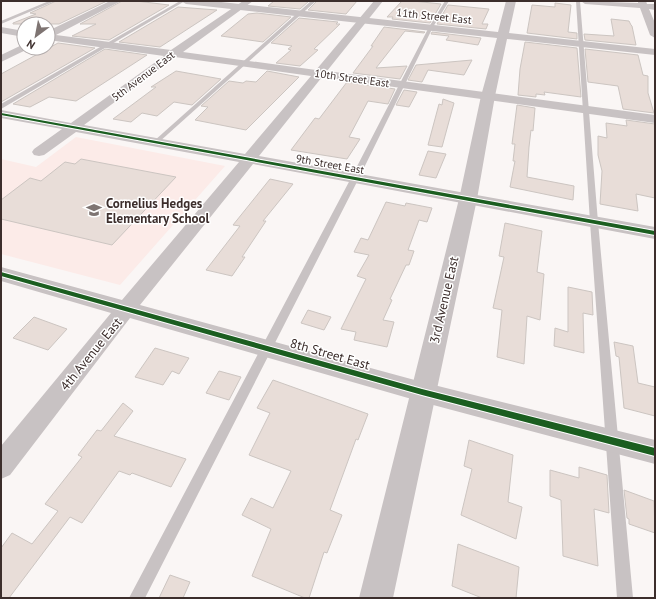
<svg xmlns="http://www.w3.org/2000/svg" width="656" height="599" viewBox="0 0 656 599" font-family="'PT Sans',sans-serif">
<style>
.built{fill:#fcebe8}
.building{fill:#e8ddd8;stroke:#ccc5c1}
.lines{fill:none;stroke-linecap:round;stroke-linejoin:round}
.service{fill:#c8c2c3;fill-rule:evenodd}
.minor{fill:#c8c2c3;fill-rule:evenodd}
.tertiary{fill:#c8c2c3;fill-rule:evenodd}
.cycleway-casing{stroke:#fff;stroke-width:2}
.cycleway{fill:#1b5e20;fill-rule:evenodd}
.labels{text-anchor:middle;dominant-baseline:central;stroke-width:3;stroke-linejoin:round;paint-order:stroke}
.far-street-label{font-size:11px;fill:#3c2e2c;stroke:#fff}
.poi-label{font-size:13px;font-weight:bold;fill:#3c2e2c;stroke:#fff;text-anchor:start}
.street-label{font-size:13px;fill:#3c2e2c;stroke:#fff}
</style>
<rect width="100%" height="100%" fill="#faf6f5"/>
<path class="built" d="M76,137L225,166L120,285L1,254V159L36,167Z"/>
<g class="building">
<path d="M56,1H107L59,24H13V23L36,14L30,13Z"/>
<path d="M122,1H136L169,5L109,40L72,36L96,24H80Z"/>
<path d="M274,1H309L300,9L268,6Z"/>
<path d="M317,1H357L346,14L308,10Z"/>
<path d="M402,1H413L441,4L430,23L392,19L393,17H387Z"/>
<path d="M555,3L571,5L568,32L577,33V39L527,33L532,5L555,7Z"/>
<path d="M448,5L489,9L482,24H488L486,29L437,24Z"/>
<path d="M178,7L217,10L160,47L119,42Z"/>
<path d="M257,13L291,17L263,42L221,36L248,14Z"/>
<path d="M299,18L338,22L336,24H340L314,49L318,50L300,66L276,63L291,50L288,49L292,46L271,43Z"/>
<path d="M611,19L629,21L631,25L632,26L636,45L585,40L584,34L614,36Z"/>
<path d="M384,27L425,32L424,33L405,31L376,68L407,66L400,79L353,73L373,46H371Z"/>
<path d="M432,32L481,38L478,45L446,40L449,36L431,34Z"/>
<path d="M525,42L577,48L581,97L544,92L545,95L536,94V97L518,95L520,69Z"/>
<path d="M58,43L95,48L1,102V74Z"/>
<path d="M105,49L147,55L76,101L49,97L30,107L13,104Z"/>
<path d="M585,49L638,55L643,75L648,76V93L654,113L623,109L618,86L588,82Z"/>
<path d="M472,60L464,75L428,70L422,82L408,80L416,65Z"/>
<path d="M176,71L221,79L192,105L174,102L157,116L142,113L131,122L113,119L156,87H151Z"/>
<path d="M267,71L299,77L246,130L195,120L208,107L201,106L229,81L243,83L246,81L256,82Z"/>
<path d="M347,82L395,89L388,104L368,101L349,137L360,139L347,159L291,150L315,118L319,119Z"/>
<path d="M404,90L417,92L409,107L396,105Z"/>
<path d="M443,99L454,103L442,147L428,145L439,104L442,105Z"/>
<path d="M517,105L535,108L533,131L531,130L529,147L527,177L574,186L573,200L510,187L515,161H513L515,144H512Z"/>
<path d="M626,120L655,124V198L636,194L638,211L600,204L602,171L598,155V136L607,138L606,123L627,126Z"/>
<path d="M428,151L446,154L436,178L419,175Z"/>
<path d="M81,159L176,177L112,245L1,219V200L30,178L41,181L65,162L75,164Z"/>
<path d="M270,179L293,184L263,221H266L242,257H245L232,276L206,270L240,226L233,225Z"/>
<path d="M386,202L405,206L406,203L432,208L427,222L419,220L408,250L414,251L409,265H406L390,299L392,300L383,320L394,322L387,347L354,340L356,332L341,329L366,279L357,276L369,255L354,252L361,238L368,240Z"/>
<path d="M505,223L542,231L537,272L544,274L540,320L527,316L524,364L497,357L502,310L493,308L504,257L499,256Z"/>
<path d="M568,287L592,292L593,315L583,313L584,353L554,346L555,328L568,332Z"/>
<path d="M308,310L331,317L324,330L301,323Z"/>
<path d="M34,317L67,329L48,350L13,338Z"/>
<path d="M614,342L633,346L638,383L655,387V416L624,408L619,357L616,356Z"/>
<path d="M155,348L189,358L179,374L172,371L163,385L135,377Z"/>
<path d="M219,371L241,377L229,400L206,393Z"/>
<path d="M273,380L368,414L358,440L356,439L330,510L342,515L327,553L324,552L309,598H305L252,576L271,529L242,515L251,498L273,508L291,471L249,455L270,413L257,408Z"/>
<path d="M123,403L133,411L114,436L186,459L171,487L132,473L130,475L119,471L82,523L70,517L9,598H1V548L12,533L32,544L58,511L45,504L82,457L78,455L97,430L101,431Z"/>
<path d="M469,440L513,455L508,502L522,507L516,539L461,515L472,469L464,466Z"/>
<path d="M579,467L607,475L609,513L594,509L598,566L563,556L561,500L550,496V470L579,478Z"/>
<path d="M624,490L654,501L655,533L629,524V519L627,518Z"/>
<path d="M458,544L519,567L516,598H482L452,586Z"/>
<path d="M170,575L190,582L183,598H159Z"/>
</g>
<g class="lines">
<g class="service">
<path d="M49,1H55L1,24V21Z"/>
<path d="M180,1H185L1,109V104Z"/>
<path d="M311,1H316L158,143H154V141Z"/>
<path d="M445,1H449L433,27L359,178L145,598H129L351,178L429,27Z"/>
<path d="M576,1H580L598,222L633,598H617L590,222Z"/>
</g>
<g class="minor">
<path d="M110,1H121L56,35L171,50L243,1H253L183,52L316,70L374,1H383L327,71L655,115V123L322,77L259,156L655,227V239L253,164L140,305L422,382L655,440V464L422,402L130,318L10,475L1,479V446L111,313L1,281V267L122,300L239,162L76,132L44,155L39,156L34,155L32,152L34,149L62,129L1,118V110L71,123L164,56L48,40V31ZM175,57L311,76L245,154L84,125Z"/>
<path d="M581,1L638,3V1H646L647,4H655V10L649,9L655,23V38L650,35L640,8L585,4Z"/>
<path d="M1,27L24,31V37L1,33Z"/>
<path d="M24,44V48H28V49L1,62V55Z"/>
</g>
<path class="tertiary" d="M181,1H212L498,32L506,1H516L509,33L655,49V55L507,39L495,96L477,199L393,598H359L459,199L481,96L497,38L186,4Z"/>
<g class="cycleway-casing">
<g id="cycleway">
<path d="M1,113L655,231V235L1,115Z"/>
<path d="M1,272L422,389L655,448V456L422,395L1,276Z"/>
</g>
</g>
<use href="#cycleway" class="cycleway"/>
</g>
<defs>
<g id="school-bare" transform="scale(1.2)"><path d="M0-5L7-2L0 1L-7-2ZM-4 1L0 2.5L4 1V4Q0 6-4 4Z" fill="#7e7472" stroke="#fff" stroke-width="2.5" paint-order="stroke"/></g>
</defs>
<g fill-rule="evenodd">
<use href="#school-bare" x="94" y="210"/>
</g>
<g class="labels">
<g class="far-street-label">
<text transform="translate(434 16) rotate(6)">11th Street East</text>
<text transform="translate(143 76) rotate(-37)">5th Avenue East</text>
<text transform="translate(352 78) rotate(8)">10th Street East</text>
<text transform="translate(330 164) rotate(10)">9th Street East</text>
</g>
<g class="poi-label">
<text x="106" y="203">Cornelius Hedges<tspan x="106" dy="15">Elementary School</tspan></text>
</g>
<g class="street-label">
<text transform="translate(444 300) rotate(-77)">3rd Avenue East</text>
<text transform="translate(91 354) rotate(-51)">4th Avenue East</text>
<text transform="translate(330 354) rotate(16)">8th Street East</text>
</g>
</g>
<rect width="656" height="599" fill="none" stroke="#3c2e2c" stroke-width="4"/>
<g transform="translate(36 36) rotate(212)"><circle r="19" fill="#ffffff" stroke="#b1abab"/>
<path d="M0-3L7 15L0 10L-7 15Z" fill="#7e7472"/>
<text y="-6" font-size="11" font-weight="bold" text-anchor="middle" fill="#3c2e2c">N</text>
</g>
</svg>
